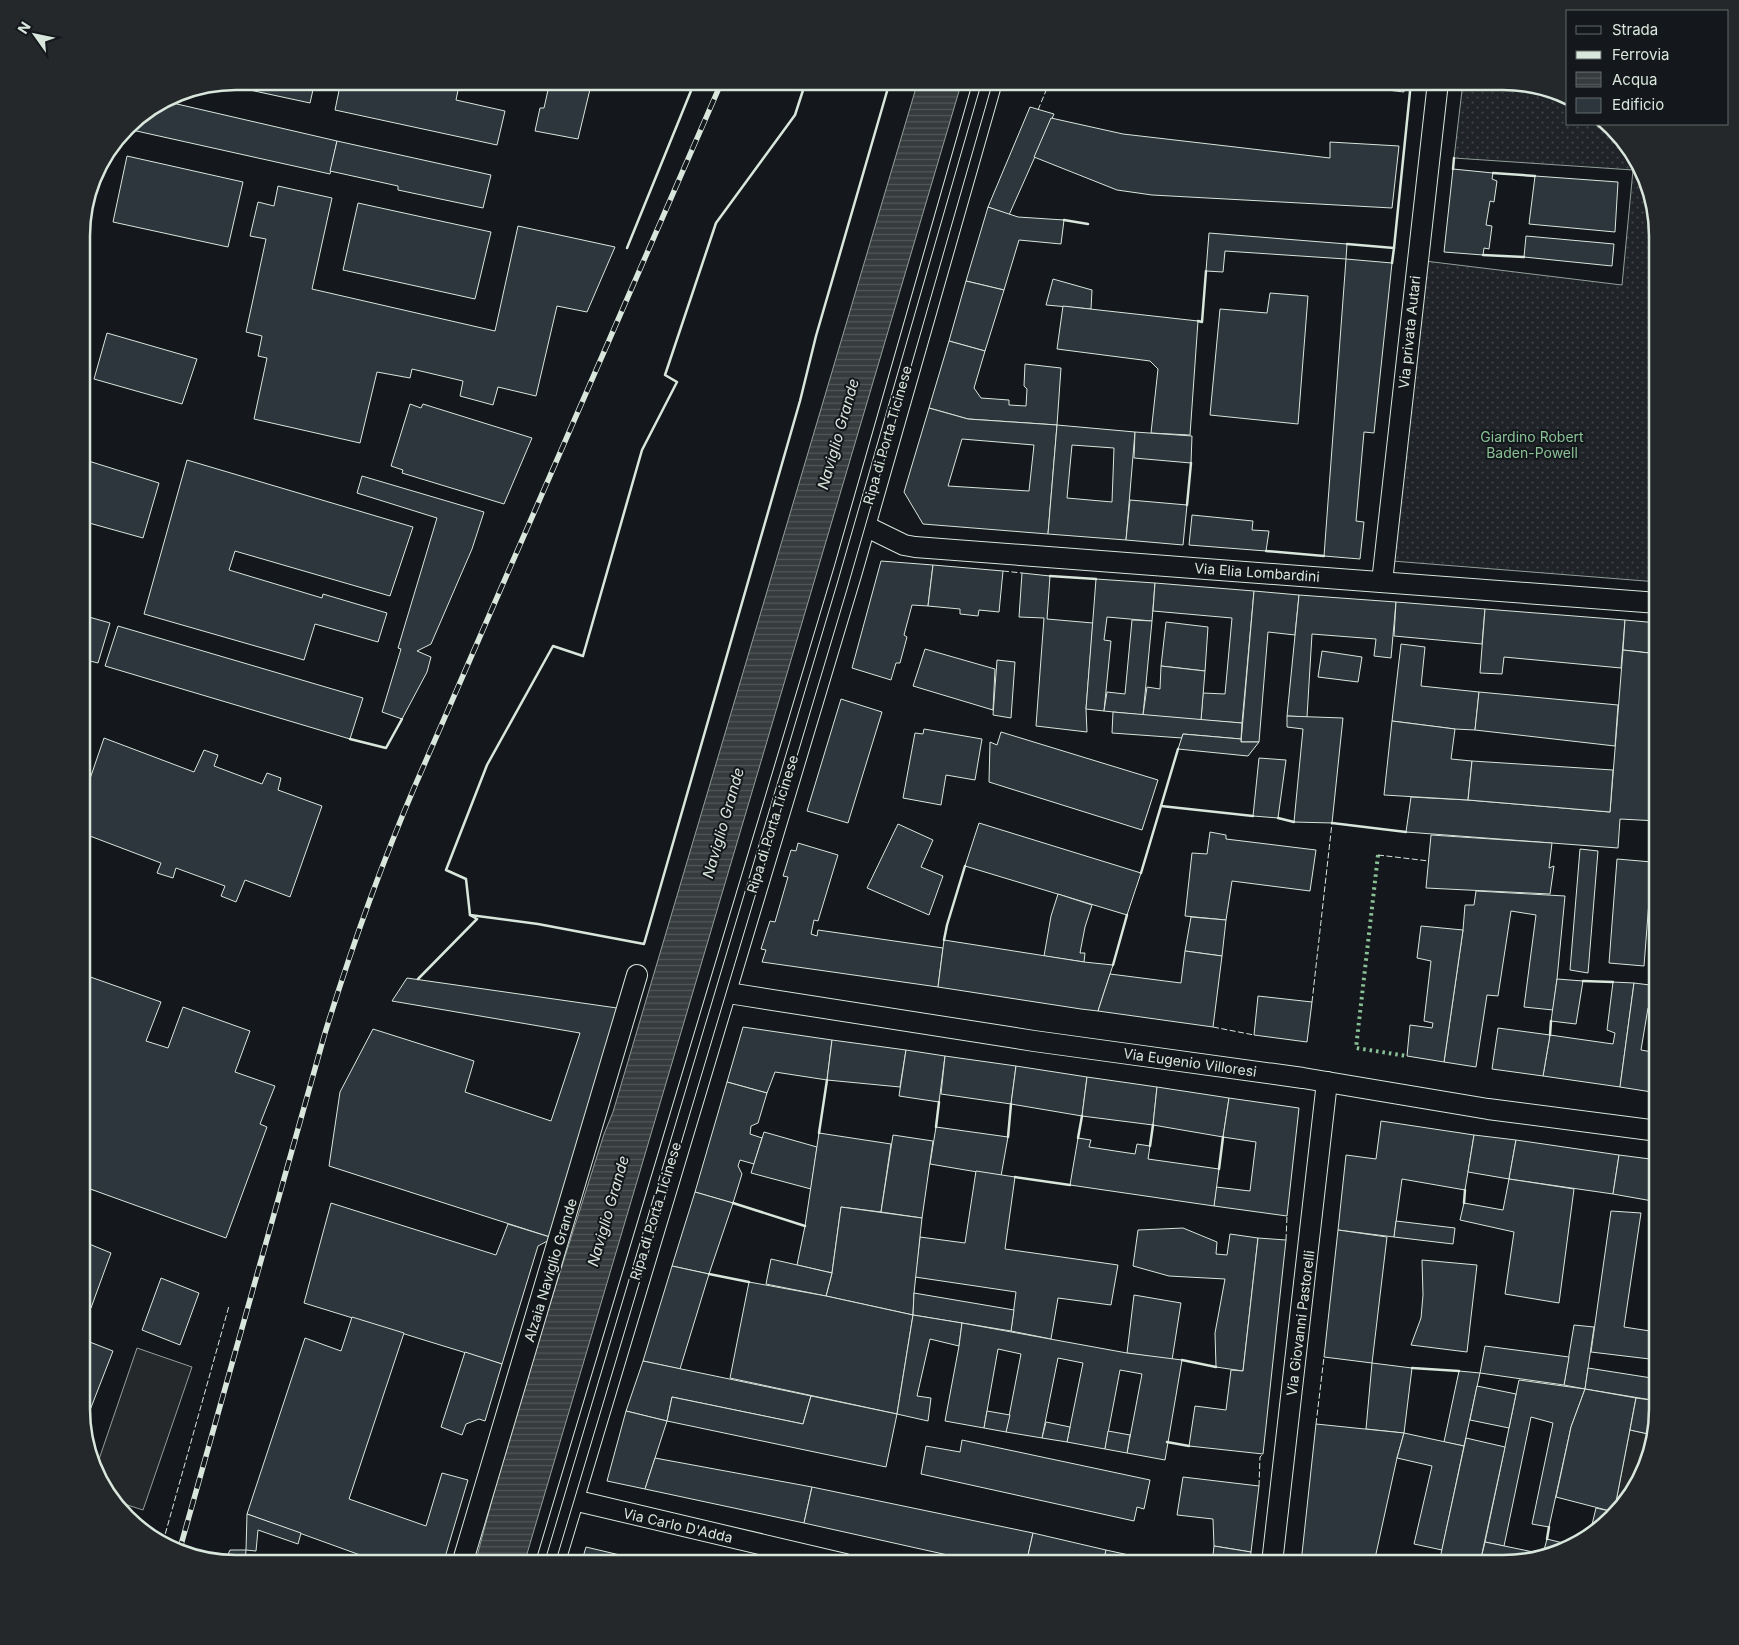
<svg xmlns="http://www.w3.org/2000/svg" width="1739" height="1645" viewBox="0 0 1739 1645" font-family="Inter,sans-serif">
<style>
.grass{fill:url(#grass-dots);stroke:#939e99}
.parking{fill:#24282b;stroke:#939e99}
.water{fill:url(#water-rules);stroke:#939e99}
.building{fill:#2c363c;stroke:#d8e6dc;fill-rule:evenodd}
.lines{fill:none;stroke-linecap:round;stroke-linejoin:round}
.street-casing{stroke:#d8e6dc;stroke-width:22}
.secondary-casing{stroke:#d8e6dc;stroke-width:30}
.street{stroke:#14181c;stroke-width:20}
.secondary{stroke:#14181c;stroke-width:28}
.tram{stroke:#d8e6dc;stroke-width:1}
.rail-casing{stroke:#d8e6dc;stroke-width:5.5}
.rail{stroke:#14181c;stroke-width:4;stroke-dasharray:11;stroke-linecap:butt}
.hedge{stroke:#8ac095;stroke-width:4;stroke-dasharray:2.5 4;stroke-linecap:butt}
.fence{stroke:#d8e6dc;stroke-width:1;stroke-dasharray:6 2.5;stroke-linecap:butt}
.wall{stroke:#d8e6dc;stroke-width:2.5}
.labels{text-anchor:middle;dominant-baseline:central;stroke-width:4;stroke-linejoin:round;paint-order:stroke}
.street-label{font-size:14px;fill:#d8e6dc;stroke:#14181c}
.park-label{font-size:14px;fill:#8ac095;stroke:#14181c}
.water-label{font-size:15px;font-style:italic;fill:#d8e6dc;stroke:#14181c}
.rim{fill:none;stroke:#d8e6dc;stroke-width:2.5}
</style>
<defs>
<pattern id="grass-dots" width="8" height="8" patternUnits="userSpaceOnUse" patternTransform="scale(1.25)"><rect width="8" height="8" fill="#202428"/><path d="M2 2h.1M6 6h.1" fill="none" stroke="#404447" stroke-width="1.8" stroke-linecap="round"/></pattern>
<pattern id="water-rules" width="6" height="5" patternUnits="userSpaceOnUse" patternTransform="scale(1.25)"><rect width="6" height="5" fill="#363b3e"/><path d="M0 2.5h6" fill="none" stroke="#525759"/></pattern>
</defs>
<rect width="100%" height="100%" fill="#14181c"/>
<path class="grass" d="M1463,82H1512L1568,96V124H1608L1612,127L1646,177L1657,227L1658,582L1392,561L1425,261L1622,285L1633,170L1454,158Z"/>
<g class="parking">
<path d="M137,1348L192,1367L143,1510L115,1501L95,1471Z"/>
<path d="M1630,1430L1653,1435L1646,1468L1613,1517Z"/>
</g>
<path class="water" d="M918,81H962L524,1564H475L514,1417L604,1134L613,1112Z"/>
<g class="building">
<path d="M236,81H315L310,103L222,84Z"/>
<path d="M341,81H460L456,100L505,111L497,145L335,110Z"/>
<path d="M550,81H592L578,139L535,131L540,108H544Z"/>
<path d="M1320,82H1405L1404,92Z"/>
<path d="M164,101L337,141L330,174L132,130L135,119Z"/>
<path d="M1030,107L1054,114L1009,215L988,207Z"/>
<path d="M1051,118L1123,134L1330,158V142L1399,146L1392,208L1152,195L1117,190L1034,157Z"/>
<path d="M337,141L491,175L483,208L398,190V186L330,171Z"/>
<path d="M127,156L243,182L228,247L113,222Z"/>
<path d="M1453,169L1493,173L1492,179L1497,181L1494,202L1490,201L1486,225L1492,226L1489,249L1484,248L1483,255L1444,252Z"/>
<path d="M1535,176L1618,182L1615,232L1529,224Z"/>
<path d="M278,186L332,198L312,289L495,331L518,226L615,247L587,312L557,306L536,396L498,387L493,405L460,396L463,381L412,369L410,378L377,372L360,443L254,419L267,358L258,356L262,336L246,332L266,239L250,236L258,202L274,206Z"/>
<path d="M358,203L491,232L475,299L343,270Z"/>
<path d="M988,207L1018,217L1064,220L1061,244L1019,240L1004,290L966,281Z"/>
<path d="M1209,233L1347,244L1346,259L1225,251L1223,272L1206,271Z"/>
<path d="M1526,236L1614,244L1612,266L1524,257Z"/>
<path d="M1346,259L1392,263L1374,433L1364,432L1356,521L1364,522L1360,559L1324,556Z"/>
<path d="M1053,279L1092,290L1091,309L1046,305Z"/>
<path d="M966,281L1004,290L985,351L949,341Z"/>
<path d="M1270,293L1308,296L1298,424L1210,415L1220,309L1267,313Z"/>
<path d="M1063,306L1198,321L1190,435L1151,433L1158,369L1150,361L1057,349Z"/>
<path d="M107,333L197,359L182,404L94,379Z"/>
<path d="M949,341L985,351L974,388L981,398L1009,400V405L1026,406L1027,389L1024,386L1025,364L1061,368L1057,425L968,419L929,408Z"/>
<path d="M410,404L421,408L423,404L532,438L504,504L402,473L403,470L391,466Z"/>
<path d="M929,408L968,419L1057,425L1048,534L923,524L904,492ZM962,439L1034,445L1029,491L948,486Z"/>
<path d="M1057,425L1135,432L1126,540L1048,534ZM1072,445L1114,448L1112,502L1067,498Z"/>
<path d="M1135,432L1192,436L1191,463L1134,458Z"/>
<path d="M82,459L159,483L143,538L82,521Z"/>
<path d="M187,460L413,527L390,596L235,551L229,570L322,598L323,594L387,613L378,642L315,624L304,660L144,614Z"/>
<path d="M362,476L484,512L472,549L431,644L417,651L431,657L427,672L402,719L382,712L401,649L398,648L437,518L357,493Z"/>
<path d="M1130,500L1187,505L1183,545L1126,540Z"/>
<path d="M1192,515L1253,521L1252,530L1269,531L1266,551L1189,545Z"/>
<path d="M881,561L933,565L928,606L912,605L904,635L907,637L900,663H896L891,680L852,668Z"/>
<path d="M933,565L1003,571L999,612L979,610L978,616L960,614V609L928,606Z"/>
<path d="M1022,573L1050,576L1047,619L1093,623L1086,709L1087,732L1036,726L1044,618L1019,617Z"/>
<path d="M1096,579L1155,583L1152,621L1107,617L1104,640L1111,641L1104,711L1086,709Z"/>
<path d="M1155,583L1254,591L1242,723L1201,720L1203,693L1225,694L1232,618L1153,611Z"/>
<path d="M1254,591L1299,595L1295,635L1268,632L1259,742H1241Z"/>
<path d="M1299,595L1396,602L1391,658L1374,656L1376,639L1312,634L1307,717L1287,716Z"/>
<path d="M1396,602L1485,609L1482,644L1394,636Z"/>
<path d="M1485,609L1625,620L1621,668L1504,657L1502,674L1480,673Z"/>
<path d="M82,615L110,623L98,663L82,659Z"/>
<path d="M1132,620L1152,621L1143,715L1104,711L1107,692L1125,694Z"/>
<path d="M1625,620L1658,623V654L1623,650Z"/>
<path d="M1166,622L1208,627L1205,671L1161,666Z"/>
<path d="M118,626L363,698L350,739L105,666Z"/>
<path d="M1401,644L1425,647L1421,686L1479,692L1475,730L1455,729L1392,721Z"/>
<path d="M925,649L995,669L993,710L913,686Z"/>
<path d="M1623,650L1658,654V821L1620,819L1618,848L1406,832L1411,797L1468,800L1610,812Z"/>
<path d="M1322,651L1362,657L1358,682L1318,677Z"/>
<path d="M997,660L1015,662L1011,718L993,715Z"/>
<path d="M1161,666L1205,671L1201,720L1143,715L1147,687L1160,689Z"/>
<path d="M1479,692L1618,705L1615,746L1475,730Z"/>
<path d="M841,699L882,712L848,823L807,811Z"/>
<path d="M1113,712L1242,723L1241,739L1183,734L1182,738L1112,733Z"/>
<path d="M1287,716L1343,718L1332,823L1294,822L1303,729L1287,727Z"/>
<path d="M1392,721L1455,729L1451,759L1472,761L1468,800L1384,795Z"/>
<path d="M924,729L982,739L975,780L946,775L941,805L903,798L915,733L923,734Z"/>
<path d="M1001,732L1158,780L1142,830L989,782L990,742L997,745Z"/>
<path d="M1183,734L1241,739V742H1259L1248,756L1178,749Z"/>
<path d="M104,738L194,772L204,750L218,755L214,766L262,784L267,773L281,778L278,790L322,806L290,897L245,880L236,902L221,896L225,886L176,868L173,878L157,873L161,863L82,833V802Z"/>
<path d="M1259,758L1286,760L1278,818L1253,816Z"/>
<path d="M1472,761L1613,770L1610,812L1468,800Z"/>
<path d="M979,823L1141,873L1127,915L965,866Z"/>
<path d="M898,824L933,840L921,867L943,876L929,915L867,888Z"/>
<path d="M1210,832L1226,835V839L1316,850L1310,891L1232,881L1226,920L1185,916L1192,853L1207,854Z"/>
<path d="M1431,835L1552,843L1549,868L1554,866L1550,894L1426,888Z"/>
<path d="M798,843L838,855L818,921L814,920L811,934L817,936L818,930L943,948L938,987L762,962L766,950L761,949L770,921L775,922L788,877L783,876L791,850L796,851Z"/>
<path d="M1580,849L1598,851L1588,973L1570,970Z"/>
<path d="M1617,859L1652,862L1644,966L1609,963Z"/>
<path d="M1476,891L1565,896L1557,979L1553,1010L1524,1007L1536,915L1511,911L1498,996L1487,995L1476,1067L1444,1062L1463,930L1465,905H1474Z"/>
<path d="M1058,894L1092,905L1085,927L1080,953H1085L1084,962L1044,956L1051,916Z"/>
<path d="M1191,917L1226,920L1222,956L1185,951Z"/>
<path d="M1421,926L1463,930L1444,1062L1407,1056L1410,1025L1432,1028L1433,1023L1424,1021L1431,961L1417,958Z"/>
<path d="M944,940L1084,962L1113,965L1098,1011L1081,1009L938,987Z"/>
<path d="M1185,951L1222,956L1213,1027L1098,1011L1110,974L1181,983Z"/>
<path d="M82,974L161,1002L146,1041L168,1048L183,1007L250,1031L235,1072L275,1086L260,1124L267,1127L226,1238L82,1186Z"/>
<path d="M407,978L624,1009L553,1238L329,1166L340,1092L373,1029L474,1061L465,1092L551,1121L580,1033L392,1001Z"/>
<path d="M1557,979L1583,981L1576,1024L1551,1021Z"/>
<path d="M1613,982L1634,983L1620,1087L1543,1076L1550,1035L1613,1044L1615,1033L1607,1030Z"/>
<path d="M1634,983L1658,986V1009L1648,1008L1641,1050L1658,1053V1093L1620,1087Z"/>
<path d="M1258,996L1312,1002L1307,1042L1254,1035Z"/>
<path d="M743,1027L832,1040L827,1080L775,1072L767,1093L727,1082Z"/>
<path d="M1498,1028L1550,1035L1543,1076L1492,1069Z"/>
<path d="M832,1040L906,1050L900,1087L827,1080Z"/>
<path d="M906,1050L945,1056L939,1102L899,1096Z"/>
<path d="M945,1056L1016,1066L1011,1104L941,1094Z"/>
<path d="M1016,1066L1087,1077L1082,1116L1011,1104Z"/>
<path d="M1087,1077L1157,1087L1153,1125L1082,1116Z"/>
<path d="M727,1082L767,1093L758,1123L751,1126L750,1134L762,1138L754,1164L740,1160L738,1166L742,1174L733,1203L695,1192Z"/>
<path d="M1157,1087L1229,1098L1223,1137L1153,1125Z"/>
<path d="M1229,1098L1299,1108L1287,1216L1214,1206L1216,1187L1250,1191L1256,1142L1223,1137Z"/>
<path d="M1381,1121L1474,1135L1465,1190L1402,1179L1394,1237L1338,1230L1346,1155L1376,1159Z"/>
<path d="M936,1127L1008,1137L1001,1176L930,1164Z"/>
<path d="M764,1132L817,1147L811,1189L751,1173Z"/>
<path d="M819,1133L891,1144L881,1212L841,1207L832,1273L797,1265L805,1226Z"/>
<path d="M893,1135L933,1141L922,1218L881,1212Z"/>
<path d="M1474,1135L1516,1140L1509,1179L1468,1172Z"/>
<path d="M1078,1138L1091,1140L1089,1147L1135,1154L1137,1144L1150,1146L1148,1159L1219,1169L1214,1206L1070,1185Z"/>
<path d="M1516,1140L1619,1155L1613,1194L1509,1179Z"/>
<path d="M1619,1155L1658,1160V1202L1613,1194Z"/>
<path d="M976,1171L1015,1177L1005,1249L1118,1265L1111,1305L1058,1298L1051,1339L1011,1331L1016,1292L915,1277L920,1237L965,1243Z"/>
<path d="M1509,1179L1574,1189L1559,1303L1505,1294L1514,1232L1460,1220L1464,1203L1503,1210Z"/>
<path d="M695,1192L733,1203L709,1274L672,1266Z"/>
<path d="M331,1203L496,1255L508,1224L553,1238L538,1246L502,1364L304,1303Z"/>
<path d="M841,1207L922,1218L914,1293L913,1315L826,1296L832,1273Z"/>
<path d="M1611,1211L1641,1213L1624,1327L1650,1331L1658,1277V1360L1591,1352Z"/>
<path d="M1396,1221L1455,1228L1453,1244L1394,1237Z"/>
<path d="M1183,1228L1217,1242L1216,1254L1227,1255L1230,1234L1258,1238L1243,1371L1216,1367L1215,1333L1225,1279L1169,1276L1133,1266L1138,1230Z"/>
<path d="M1338,1230L1387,1237L1372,1363L1324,1357Z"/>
<path d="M1258,1238L1286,1240L1263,1454L1189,1446L1195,1406L1226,1410L1231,1370L1243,1371Z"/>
<path d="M82,1241L111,1253L91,1308L87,1306L82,1320Z"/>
<path d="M771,1259L832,1273L826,1296L766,1284Z"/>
<path d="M1422,1260L1477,1265L1467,1352L1411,1345L1421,1318L1423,1295Z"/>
<path d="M672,1266L709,1274L680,1369L643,1361Z"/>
<path d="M161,1278L199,1293L180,1345L142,1330Z"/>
<path d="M749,1282L826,1296L913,1315L897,1414L730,1378Z"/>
<path d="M914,1293L1014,1310L1011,1331L913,1315Z"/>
<path d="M1134,1295L1181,1303L1172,1360L1127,1353Z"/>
<path d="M913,1315L962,1323L959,1346L930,1339L917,1396L931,1398L928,1421L897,1414Z"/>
<path d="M352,1317L404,1333L349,1499L426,1526L442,1473L468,1480L443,1564H385L247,1514L305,1338L341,1351Z"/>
<path d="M962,1323L1127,1353L1182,1360L1165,1460L1127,1453L1142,1374L1120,1370L1105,1449L1067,1442L1083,1363L1058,1358L1042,1438L1006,1432L1021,1354L998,1349L984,1428L945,1421L959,1346Z"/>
<path d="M1574,1325L1594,1327L1585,1389L1564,1385Z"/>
<path d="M82,1339L113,1351L85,1423L83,1424L82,1418Z"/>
<path d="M1485,1346L1569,1357L1564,1385L1480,1373Z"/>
<path d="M465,1352L502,1364L485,1421L479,1419L466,1424L462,1435L441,1427Z"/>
<path d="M643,1361L811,1396L803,1424L672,1397L667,1421L626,1411Z"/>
<path d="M1372,1363L1412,1368L1404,1433L1366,1429Z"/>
<path d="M1588,1368L1658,1379V1401L1585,1389Z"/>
<path d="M1459,1371L1480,1373L1464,1446L1444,1442Z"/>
<path d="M1519,1380L1585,1389L1571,1427L1549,1527L1532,1524L1553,1423L1531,1417L1504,1546L1485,1542Z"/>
<path d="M1477,1386L1516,1394L1509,1428L1470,1420Z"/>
<path d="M1585,1389L1636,1398L1614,1512L1556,1497L1571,1427Z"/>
<path d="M811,1396L897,1414L886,1467L667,1421L672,1397L803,1424Z"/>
<path d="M1636,1398L1658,1401L1653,1435L1630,1430Z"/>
<path d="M626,1411L667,1421L645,1489L607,1481Z"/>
<path d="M987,1411L1010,1415L1006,1432L984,1428Z"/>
<path d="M1046,1422L1070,1427L1067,1442L1042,1438Z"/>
<path d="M1316,1424L1404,1433L1397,1458L1374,1563H1301Z"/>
<path d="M1108,1431L1130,1435L1127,1453L1105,1449Z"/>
<path d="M1404,1433L1464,1446L1442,1550L1414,1544L1432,1466L1397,1458Z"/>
<path d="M1466,1438L1505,1447L1480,1563H1439Z"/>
<path d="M962,1440L1150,1480L1144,1509L1137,1507L1134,1521L921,1474L926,1446L960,1452Z"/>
<path d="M655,1458L812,1487L804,1523L645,1489Z"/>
<path d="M1183,1477L1259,1486L1251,1552L1214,1546L1213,1519L1177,1515Z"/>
<path d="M812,1487L1033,1533L1026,1564H988L804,1523Z"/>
<path d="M1596,1508L1614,1512L1613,1517L1590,1533Z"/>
<path d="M247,1514L301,1533L298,1544L258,1530L256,1551L246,1550Z"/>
<path d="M1033,1533L1106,1550L1103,1564H1026Z"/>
<path d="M1547,1539L1563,1543L1561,1552L1512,1563H1480L1485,1542L1543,1554Z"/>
<path d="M1214,1546L1251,1552L1250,1563L1212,1564Z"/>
<path d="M586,1547L658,1564H581Z"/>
<path d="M230,1550H246L245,1564L225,1561Z"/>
<path d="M1106,1550L1170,1564H1103Z"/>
<path d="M282,1556L305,1564H279Z"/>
</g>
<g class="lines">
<g class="street-casing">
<g id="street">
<path d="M861,524L904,545L915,547L1658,603"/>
<path d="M1382,582L1438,82"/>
<path d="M722,992L1034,1041L1303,1078L1488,1109L1658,1131"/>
<path d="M569,1499L845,1564"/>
<path d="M1272,1563L1327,1082"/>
<path d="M462,1564L637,975"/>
</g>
</g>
<g class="secondary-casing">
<path id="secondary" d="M550,1564L848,571L988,81"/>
</g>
<use href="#street" class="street"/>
<use href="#secondary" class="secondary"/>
<g class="tram">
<path d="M544,1564L837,584L982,81"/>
<path d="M555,1564L848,586L993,81"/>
</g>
<g class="rail-casing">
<path id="rail" d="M179,1552L325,1033C351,949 380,868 414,788L722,81"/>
</g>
<use href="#rail" class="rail"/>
<path class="hedge" d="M1378,855L1356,1048L1407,1056"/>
<g class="fence">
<path d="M1038,110L1050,81"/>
<path d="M1003,571L1022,573"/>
<path d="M1378,855L1429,861"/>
<path d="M1312,1002L1332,823"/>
<path d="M1213,1027L1254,1035"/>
<path d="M1286,1240L1287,1216"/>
<path d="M1316,1424L1324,1357"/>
<path d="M1259,1486L1260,1457L1263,1454"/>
<path d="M163,1542L229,1306"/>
</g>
<g class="wall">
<path d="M1453,169L1454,158"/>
<path d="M1493,173L1535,176"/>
<path d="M1064,220L1088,224"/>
<path d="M1347,244L1394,248L1392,263"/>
<path d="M627,248L695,81"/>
<path d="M1394,248L1411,82"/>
<path d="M1483,255L1524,257"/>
<path d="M1198,321L1202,322L1206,271"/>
<path d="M1187,505L1191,463"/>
<path d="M1266,551L1324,556"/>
<path d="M1050,576L1096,579"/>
<path d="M350,739L386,748L402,719"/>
<path d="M1161,806L1253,816"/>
<path d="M1278,818L1294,822"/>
<path d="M1332,823L1406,832"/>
<path d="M1141,873L1178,749"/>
<path d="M470,915L538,924L644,944L800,401L816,336L890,81"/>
<path d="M944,940L947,925L965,866"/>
<path d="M1113,965L1127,915"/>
<path d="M418,979L477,919L470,915L466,879L446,870L487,765L553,646L583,656L642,450L677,382L665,375L716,223L795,115L806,81"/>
<path d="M1583,981L1613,982"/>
<path d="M1550,1035L1551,1021"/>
<path d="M936,1127L939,1102"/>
<path d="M819,1133L827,1080"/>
<path d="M1008,1137L1011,1104"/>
<path d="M1078,1138L1082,1116"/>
<path d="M1150,1146L1153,1125"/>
<path d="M1219,1169L1223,1137"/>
<path d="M1015,1177L1070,1185"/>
<path d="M733,1203L805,1226"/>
<path d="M1464,1203L1465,1190"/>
<path d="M709,1274L749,1282"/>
<path d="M1182,1360L1216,1367"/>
<path d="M1412,1368L1459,1371"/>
<path d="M1167,1442L1189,1446"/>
<path d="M1547,1539L1549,1527"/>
</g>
</g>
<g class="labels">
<g class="street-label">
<text transform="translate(1409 332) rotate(-84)">Via privata Autari</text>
<text transform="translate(887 435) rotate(-74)">Ripa di Porta Ticinese</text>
<text transform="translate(1257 572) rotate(4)">Via Elia Lombardini</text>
<text transform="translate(772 824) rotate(-73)">Ripa di Porta Ticinese</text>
<text transform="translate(1190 1062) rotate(8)">Via Eugenio Villoresi</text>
<text transform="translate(655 1211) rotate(-73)">Ripa di Porta Ticinese</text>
<text transform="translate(550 1270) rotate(-73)">Alzaia Naviglio Grande</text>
<text transform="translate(1300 1323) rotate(-83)">Via Giovanni Pastorelli</text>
<text transform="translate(678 1525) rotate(13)">Via Carlo D'Adda</text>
</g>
<g class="park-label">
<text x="1532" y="436">Giardino Robert<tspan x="1532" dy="16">Baden-Powell</tspan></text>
</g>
<g class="water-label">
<text transform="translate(838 434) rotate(-74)">Naviglio Grande</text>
<text transform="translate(723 823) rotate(-74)">Naviglio Grande</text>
<text transform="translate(608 1211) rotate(-74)">Naviglio Grande</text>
</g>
</g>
<path d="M0 0H1739V1645H0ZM236 90H1503A146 146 0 0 1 1649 236V1409A146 146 0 0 1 1503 1555H236A146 146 0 0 1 90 1409V236A146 146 0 0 1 236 90Z" fill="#24282b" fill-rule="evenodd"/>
<path class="rim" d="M236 90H1503A146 146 0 0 1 1649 236V1409A146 146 0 0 1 1503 1555H236A146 146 0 0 1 90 1409V236A146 146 0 0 1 236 90Z"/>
<rect x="1566" y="10" width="162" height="115" fill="#14181c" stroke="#626a69"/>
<rect x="1576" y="26" width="25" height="8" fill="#14181c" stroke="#626a69"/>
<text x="1612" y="35" font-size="15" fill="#d8e6dc">Strada</text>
<rect x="1576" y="51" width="25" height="8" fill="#d8e6dc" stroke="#626a69"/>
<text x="1612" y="60" font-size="15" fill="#d8e6dc">Ferrovia</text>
<rect x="1576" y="72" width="25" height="15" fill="url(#water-rules)" stroke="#626a69"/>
<text x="1612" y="85" font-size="15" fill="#d8e6dc">Acqua</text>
<rect x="1576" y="98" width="25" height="15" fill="#2c363c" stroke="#626a69"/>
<text x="1612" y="110" font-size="15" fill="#d8e6dc">Edificio</text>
<g transform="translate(35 35) rotate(303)" stroke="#14181c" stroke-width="4" paint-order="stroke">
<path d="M0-4L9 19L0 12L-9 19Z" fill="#d8e6dc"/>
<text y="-8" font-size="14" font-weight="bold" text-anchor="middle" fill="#d8e6dc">N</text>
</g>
</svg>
